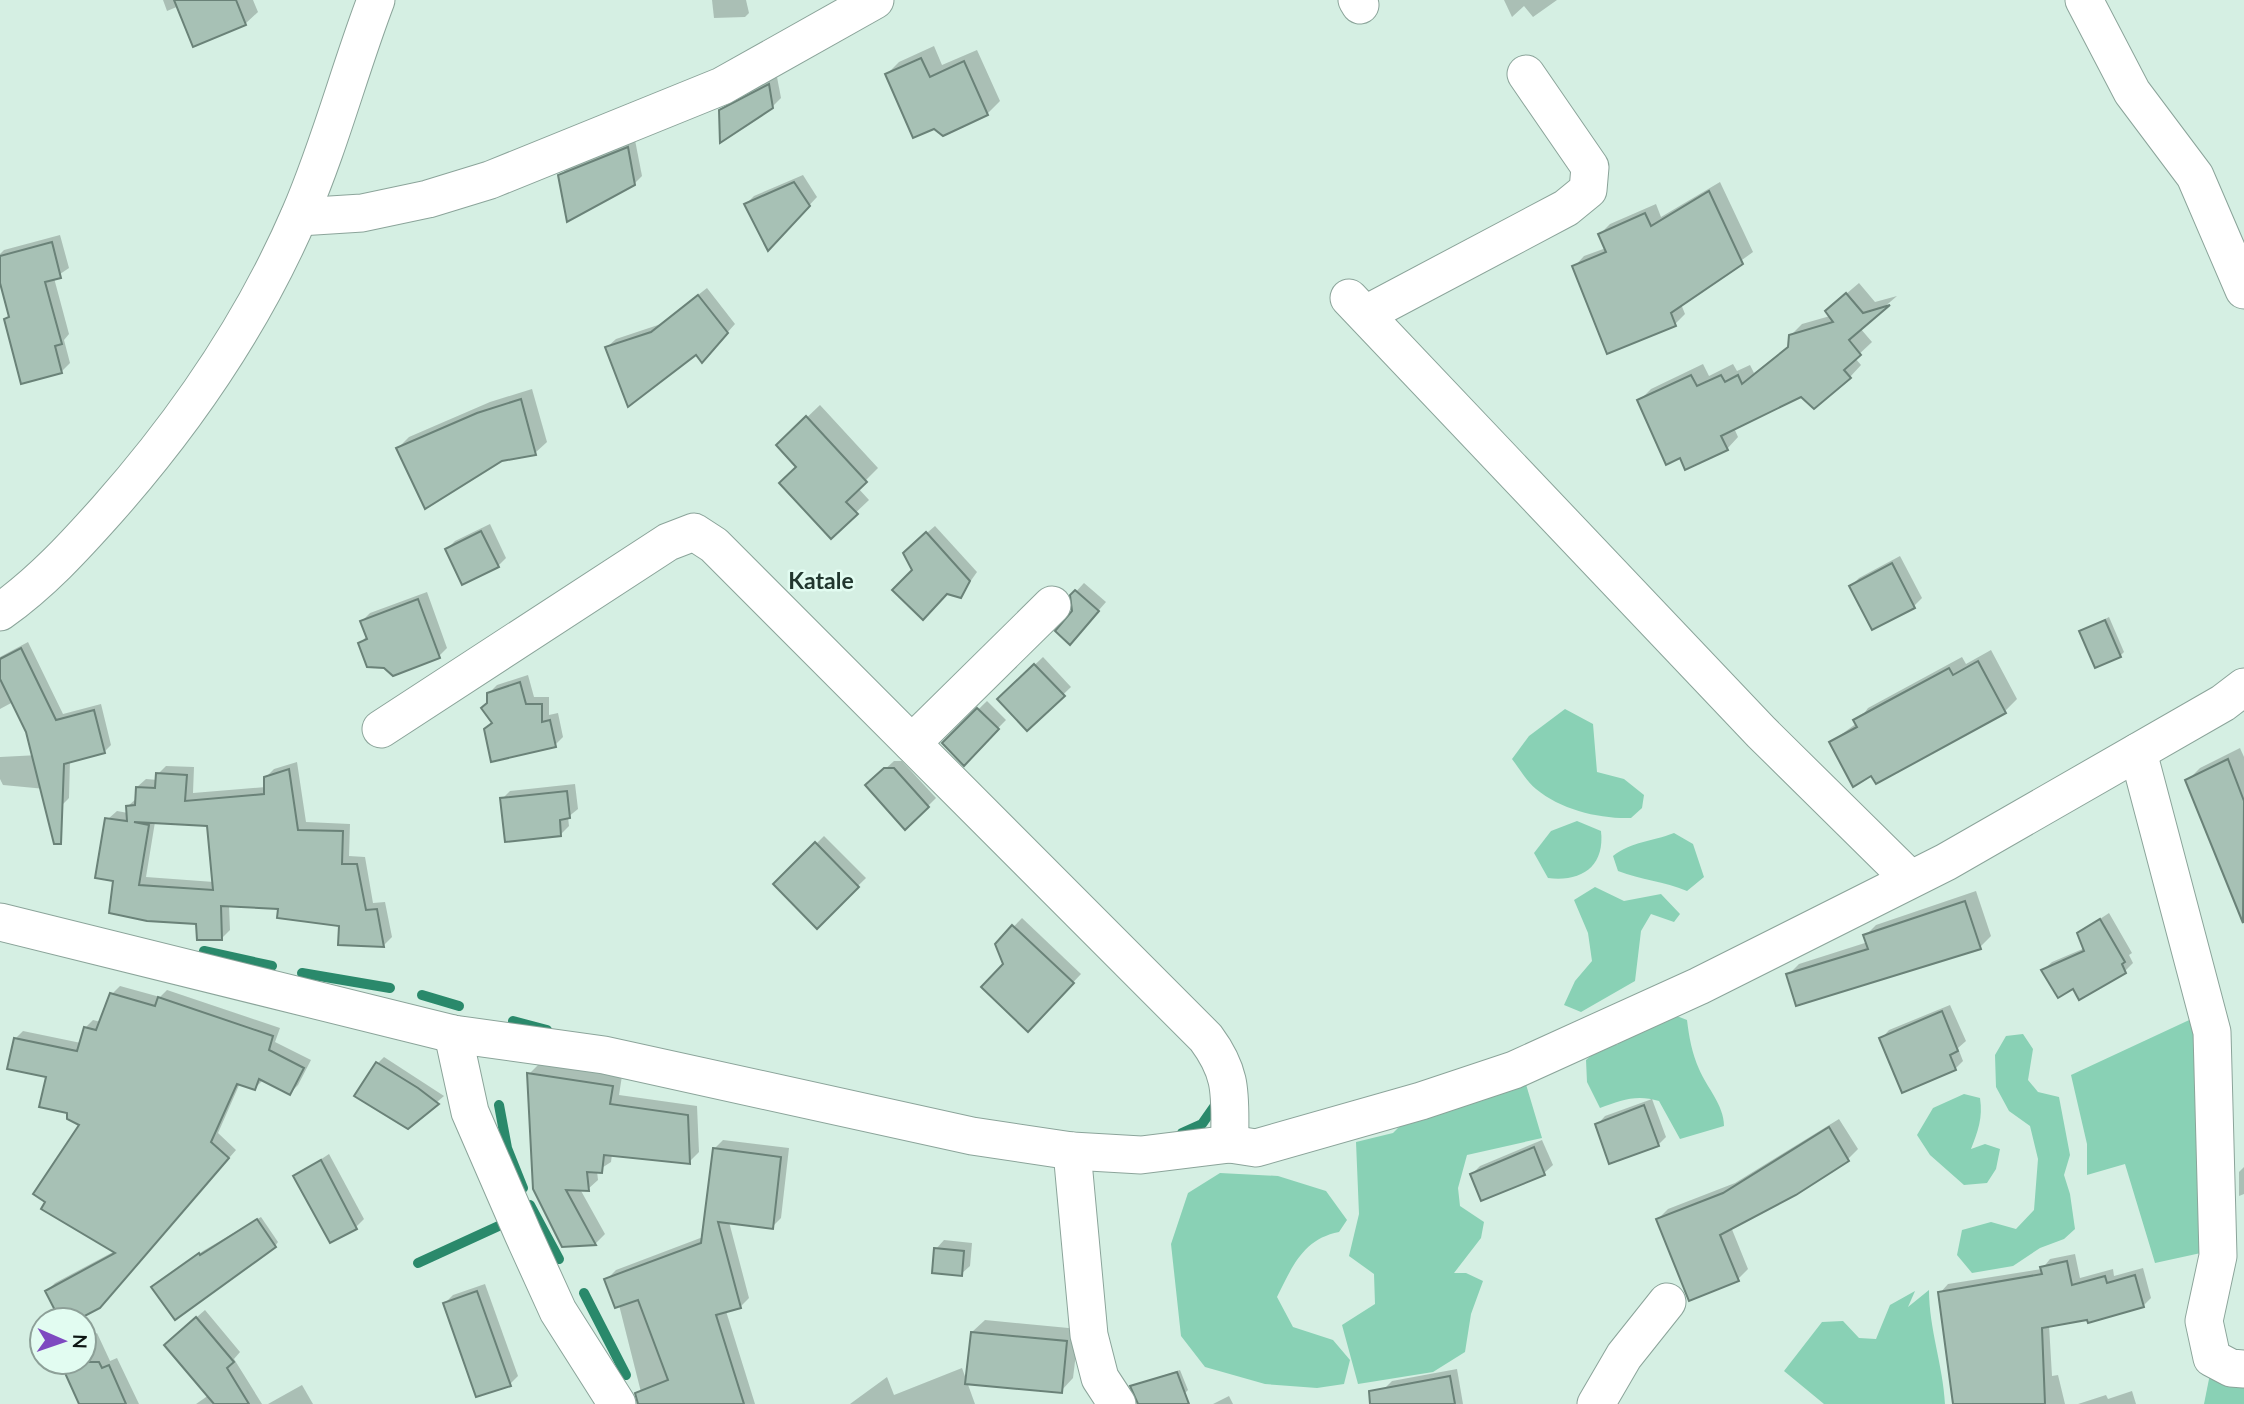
<svg xmlns="http://www.w3.org/2000/svg" width="2244" height="1404" viewBox="0 0 2244 1404" font-family="Lato,sans-serif">
<style>
.green{fill:#89d1b5}
.shadow{fill:#0003;fill-rule:evenodd}
.lines{fill:none;stroke-linecap:round;stroke-linejoin:round}
.stream{stroke:#2a896b;stroke-width:10}
.building{fill:#a7c1b5;stroke:#6a8278;stroke-width:2;fill-rule:evenodd}
.minor-casing{stroke:#8ba49a;stroke-width:39}
.minor{stroke:#fff;stroke-width:37}
.labels{text-anchor:middle;dominant-baseline:central;stroke-width:5;stroke-linejoin:round;paint-order:stroke}
.quarter-label{font-size:23px;font-weight:bold;fill:#21362e;stroke:#e2fcf1}
</style>
<rect width="100%" height="100%" fill="#d5efe3"/>
<g class="green">
<path d="M1565,709L1593,724L1597,772L1624,779L1644,795L1642,808L1631,818C1600,819 1561,810 1536,789C1527,782 1519,768 1512,759L1529,736Z"/>
<path d="M1577,821L1601,831C1605,867 1581,882 1548,878L1534,853L1551,831Z"/>
<path d="M1674,833L1693,844L1704,877L1687,891C1664,881 1641,880 1618,871L1613,856C1633,841 1651,842 1674,833Z"/>
<path d="M1595,887L1624,901L1661,894L1680,914L1674,922L1651,914L1641,931L1635,981L1581,1012L1564,1005L1575,981L1592,961L1588,933L1574,900Z"/>
<path d="M1664,1011L1687,1020C1689,1037 1692,1053 1699,1069C1707,1088 1724,1105 1724,1126L1680,1139L1659,1101C1637,1094 1621,1100 1600,1108L1587,1082L1586,1060L1604,1045H1617L1625,1032Z"/>
<path d="M2200,1015L2210,1251L2155,1263L2125,1164L2087,1175V1144L2071,1075Z"/>
<path d="M2023,1034L2033,1049L2028,1080L2038,1092L2059,1097L2070,1155L2064,1175L2070,1194L2075,1229L2064,1239L2040,1248L2013,1266L1972,1273L1957,1255L1962,1230L1991,1222L2016,1229L2034,1210L2038,1159L2030,1126L2009,1111L1996,1087L1995,1055L2006,1036Z"/>
<path d="M1525,1081L1542,1138L1467,1155L1458,1188L1460,1206L1484,1222L1481,1238L1454,1273H1466L1483,1281L1471,1314L1465,1352L1433,1372L1358,1384L1342,1325L1375,1304L1374,1274L1349,1256L1359,1214L1356,1142L1393,1133L1422,1104Z"/>
<path d="M1964,1094L1980,1098C1983,1118 1978,1131 1971,1149L1985,1144L2000,1149L1996,1169L1987,1183L1964,1185L1930,1155L1917,1135L1933,1108Z"/>
<path d="M1220,1173L1278,1176L1326,1191L1347,1220L1339,1232C1303,1239 1292,1267 1277,1297L1293,1327L1333,1340L1350,1360L1344,1384L1317,1388L1265,1384L1205,1367L1181,1336L1171,1244L1188,1193Z"/>
<path d="M1929,1290C1929,1329 1943,1365 1945,1404H1824L1784,1371L1822,1322L1843,1321L1859,1338L1876,1339L1890,1305L1915,1291L1908,1307Z"/>
<path d="M2210,1374L2244,1387V1404H2204Z"/>
</g>
<g class="shadow">
<path d="M163,0H253L258,12L245,24L179,6L167,11Z"/>
<path d="M712,0H746L749,13L745,17L714,18Z"/>
<path d="M1504,0H1557L1533,17L1524,6L1512,17Z"/>
<path d="M934,46L942,65L977,50L1000,101L987,114L887,74L899,62Z"/>
<path d="M777,77L781,98L772,107L721,111L729,102Z"/>
<path d="M635,140L642,176L634,184L559,176L568,168Z"/>
<path d="M803,175L817,197L769,248L746,204L754,196Z"/>
<path d="M1720,182L1753,252L1681,304L1685,314L1675,324L1574,267L1584,256L1606,248L1600,234L1610,224L1656,204L1661,217Z"/>
<path d="M60,235L69,268L54,278L69,334L64,340L70,363L61,372L6,319L10,315L0,276V254L4,250Z"/>
<path d="M1859,283L1875,302L1897,296L1860,328L1872,342L1855,358L1861,365L1850,377L1802,395L1734,428L1738,437L1727,449L1680,456L1639,401L1651,389L1703,364L1709,376L1733,364L1737,371L1750,365L1754,373L1790,345V336L1802,324L1830,316L1839,300Z"/>
<path d="M707,288L735,324L710,352L607,347L616,339L661,324Z"/>
<path d="M532,389L547,442L535,453L398,448L409,437L490,402Z"/>
<path d="M820,405L878,468L858,488L869,500L831,536L799,466L778,445Z"/>
<path d="M490,524L506,558L498,566L447,549L455,541Z"/>
<path d="M935,526L977,572L960,596L947,592L914,570L913,545Z"/>
<path d="M1900,556L1922,598L1914,606L1851,586L1859,578Z"/>
<path d="M1084,583L1106,602L1078,634L1072,596Z"/>
<path d="M427,592L447,648L439,656L360,643L367,636L362,621L370,613Z"/>
<path d="M2109,617L2124,652L2120,656L2082,631Z"/>
<path d="M28,642L63,714L101,704L111,745L104,752L70,760L69,798L63,804L56,790L3,785L0,779V757L39,755L13,702L0,709V657Z"/>
<path d="M1991,650L2017,699L2005,711L1872,774L1831,742L1857,723L1868,708L1962,657L1966,664Z"/>
<path d="M1043,657L1071,687L1027,729L999,699Z"/>
<path d="M528,675L534,697H549V715L558,713L563,737L555,745L494,722L489,693L497,685Z"/>
<path d="M987,701L1006,720L964,763L944,743Z"/>
<path d="M2240,748L2244,757V886L2232,892L2187,781L2200,768Z"/>
<path d="M894,761H902L936,798L928,806L868,785Z"/>
<path d="M297,762L306,822L350,824L349,856L365,857L373,903L385,902L392,937L384,945L340,944L341,925L280,907L229,905L230,930L222,938L115,879L108,819L117,811L128,813V806L137,798V787L146,779L158,780V774L166,766L194,767L193,793L266,787L265,778L274,769ZM155,822L209,824L214,882L146,877Z"/>
<path d="M575,784L578,809L568,817L569,826L560,835L502,799L510,791Z"/>
<path d="M824,836L866,878L817,926L776,884Z"/>
<path d="M1976,891L1991,936L1980,947L1788,975L1799,964L1868,942L1865,936L1876,925Z"/>
<path d="M2109,913L2132,953L2129,955L2133,963L2125,971L2074,987L2043,970L2052,962L2085,948L2079,933Z"/>
<path d="M1022,918L1081,974L1036,1022L997,944Z"/>
<path d="M120,986L160,997L167,990L280,1028L275,1042L311,1060L298,1085L290,1093L263,1080L255,1088L240,1083L218,1133L236,1150L108,1298L74,1320H62L47,1291L55,1283L115,1251L82,1124L69,1111L48,1076L15,1039L23,1031L81,1043L85,1028L93,1020L101,1022L112,994Z"/>
<path d="M1950,1005L1966,1041L1958,1048L1963,1061L1955,1069L1881,1039L1889,1030Z"/>
<path d="M384,1057L444,1096L408,1127L378,1063Z"/>
<path d="M539,1064L622,1076L619,1095L697,1106L699,1152L689,1162L612,1154L611,1162L597,1171L598,1180L588,1189H580L605,1234L596,1243L563,1245L529,1074Z"/>
<path d="M1652,1099L1666,1137L1658,1145L1597,1125L1605,1116Z"/>
<path d="M1839,1119L1858,1149L1848,1159L1731,1227L1748,1269L1738,1279L1658,1219L1668,1209L1735,1183Z"/>
<path d="M723,1140L789,1148L781,1218L772,1227L729,1222L749,1298L740,1307L726,1311L755,1404H644L619,1305L606,1280L616,1270L703,1237L714,1149Z"/>
<path d="M1542,1140L1553,1165L1544,1173L1482,1199L1472,1174L1480,1166Z"/>
<path d="M329,1154L364,1219L356,1227L296,1176Z"/>
<path d="M2244,1167V1194L2239,1196V1172Z"/>
<path d="M261,1217L278,1242L275,1246L156,1284L203,1251Z"/>
<path d="M944,1240L972,1243L970,1266L961,1274L936,1249Z"/>
<path d="M2075,1254L2080,1278L2113,1269L2114,1276L2143,1268L2151,1298L2143,1306L2049,1325L2052,1376L2058,1375L2065,1404H1955L1940,1293L1948,1284L2042,1269L2050,1259Z"/>
<path d="M485,1284L518,1376L510,1384L445,1303L453,1295Z"/>
<path d="M205,1310L240,1352L234,1359L262,1404H196L209,1395L174,1337Z"/>
<path d="M985,1320L1079,1329L1073,1378L1061,1391L972,1332Z"/>
<path d="M97,1333L110,1361L117,1358L139,1404H81L62,1362H84V1339Z"/>
<path d="M962,1368L975,1404H850L887,1377L894,1395Z"/>
<path d="M1457,1369L1463,1404H1382L1384,1389L1392,1381Z"/>
<path d="M1180,1370L1188,1390L1185,1393L1132,1386Z"/>
<path d="M302,1385L313,1404H268Z"/>
<path d="M2132,1391L2136,1404H2078L2106,1395L2108,1399Z"/>
<path d="M1229,1396L1233,1404H1213Z"/>
</g>
<g class="lines">
<g class="stream">
<path d="M204,951L272,966"/>
<path d="M302,973L390,988"/>
<path d="M422,995L459,1006"/>
<path d="M513,1021L547,1030"/>
<path d="M499,1105L507,1148L523,1188"/>
<path d="M1182,1133L1202,1124L1216,1104"/>
<path d="M530,1205L559,1259"/>
<path d="M418,1263L503,1224L501,1218"/>
<path d="M584,1293L626,1375"/>
</g>
</g>
<g class="building">
<path d="M174,0H236L246,25L193,47Z"/>
<path d="M921,58L930,77L964,61L988,115L943,136L934,129L913,138L885,74Z"/>
<path d="M769,84L773,108L720,143L719,110Z"/>
<path d="M628,147L635,185L567,222L558,175Z"/>
<path d="M794,182L810,206L768,251L744,204Z"/>
<path d="M1709,191L1743,264L1671,313L1676,326L1607,354L1572,266L1606,252L1598,234L1645,213L1651,226Z"/>
<path d="M52,242L61,278L45,282L62,344L55,346L62,373L21,384L4,319L9,317L0,283V256Z"/>
<path d="M1846,293L1863,313L1890,305L1849,340L1861,355L1844,370L1851,378L1814,409L1801,397L1721,436L1728,450L1685,470L1680,458L1666,465L1637,400L1691,375L1697,386L1721,375L1725,382L1738,375L1742,384L1788,347L1789,335L1833,322L1825,311Z"/>
<path d="M698,295L728,333L702,363L696,355L628,407L605,347L651,332Z"/>
<path d="M521,399L536,455L502,461L425,509L396,448L477,413Z"/>
<path d="M806,416L867,482L846,502L858,514L831,539L779,483L796,467L776,445Z"/>
<path d="M481,531L499,567L462,585L445,549Z"/>
<path d="M926,532L970,581L961,598L947,594L923,620L892,590L912,570L903,553Z"/>
<path d="M1892,563L1915,608L1872,630L1849,586Z"/>
<path d="M1075,590L1099,611L1070,645L1055,631L1072,611L1070,595Z"/>
<path d="M418,599L440,658L393,676L384,668L367,667L358,643L367,639L360,621Z"/>
<path d="M2105,620L2121,657L2095,668L2079,631Z"/>
<path d="M21,648L56,720L94,710L105,753L64,764L61,844H54L26,732L0,679V659Z"/>
<path d="M1978,661L2006,713L1876,784L1871,776L1853,787L1829,742L1857,727L1853,720L1886,702L1949,668L1953,675Z"/>
<path d="M1034,664L1065,696L1027,731L997,699Z"/>
<path d="M520,682L526,704H542V722L550,720L556,747L491,762L484,729L492,723L481,708L487,703V693Z"/>
<path d="M977,708L999,729L964,766L942,743Z"/>
<path d="M2228,759L2244,801L2243,923L2185,780Z"/>
<path d="M884,768H894L929,807L905,830L865,785Z"/>
<path d="M289,769L298,830L343,831L342,864H357L366,910L377,909L384,947L338,945L339,926L277,918L278,909L221,906L222,940H197L196,924L147,921L109,913L113,881L95,878L105,818L127,821L126,806L135,805L136,787L155,788L156,773L187,775L185,801L264,794V777ZM134,822L207,826L213,890L139,885L149,825Z"/>
<path d="M567,791L570,818L560,820L561,836L505,842L500,798Z"/>
<path d="M815,842L859,887L817,929L773,884Z"/>
<path d="M1965,901L1981,949L1796,1006L1786,974L1868,949L1863,935Z"/>
<path d="M2100,919L2125,962L2122,964L2126,973L2079,1000L2073,989L2058,998L2041,970L2084,951L2077,933Z"/>
<path d="M1012,925L1074,983L1028,1032L981,987L1003,964L995,944Z"/>
<path d="M110,993L155,1006L158,997L273,1036L269,1050L304,1068L290,1095L259,1079L255,1090L237,1084L211,1142L229,1158L100,1308L77,1320H60L45,1291L115,1253L41,1209L45,1202L33,1194L79,1125L67,1119V1113L39,1107L46,1077L7,1069L14,1038L77,1051L84,1027L96,1030Z"/>
<path d="M1942,1011L1958,1051L1950,1055L1956,1070L1902,1093L1879,1038Z"/>
<path d="M376,1062L418,1088L439,1104L408,1129L354,1096Z"/>
<path d="M527,1073L613,1086L610,1104L688,1115L690,1164L604,1155L602,1173L587,1172L589,1191L566,1190L596,1245L562,1247L533,1189Z"/>
<path d="M1644,1105L1659,1146L1609,1164L1595,1124Z"/>
<path d="M1829,1127L1849,1161L1796,1195L1720,1235L1739,1281L1689,1301L1656,1219L1723,1193Z"/>
<path d="M1534,1147L1545,1175L1481,1201L1470,1174Z"/>
<path d="M713,1148L781,1157L773,1229L718,1222L741,1308L716,1315L744,1404H638L635,1393L668,1380L638,1300L615,1308L604,1279L701,1243Z"/>
<path d="M321,1160L357,1229L330,1243L293,1176Z"/>
<path d="M257,1219L276,1247L175,1320L151,1287L199,1253L200,1255Z"/>
<path d="M934,1248L964,1251L962,1276L932,1273Z"/>
<path d="M2067,1261L2072,1285L2105,1276L2107,1283L2135,1275L2144,1307L2088,1323L2087,1320L2042,1328L2045,1404H1953L1938,1292L2042,1274L2040,1267Z"/>
<path d="M477,1291L511,1386L476,1397L443,1303Z"/>
<path d="M196,1317L234,1362L227,1368L249,1404H214L164,1345Z"/>
<path d="M971,1332L1067,1341L1062,1393L965,1384Z"/>
<path d="M60,1362H99L102,1368L109,1365L126,1404H79Z"/>
<path d="M1177,1372L1189,1404H1138L1130,1386Z"/>
<path d="M1450,1376L1455,1404H1370L1369,1391Z"/>
</g>
<g class="lines">
<g class="minor-casing">
<g id="minor">
<path d="M1357,0L1360,5"/>
<path d="M2084,0L2132,92L2195,176L2244,290"/>
<path d="M299,217L362,213L428,199L490,180L722,86L875,0"/>
<path d="M1349,298L1761,732L1910,879"/>
<path d="M1366,314L1566,208L1588,190L1590,167L1526,74"/>
<path d="M0,612C41,583 74,547 107,510C185,422 253,323 300,214C330,145 349,71 376,0"/>
<path d="M381,729L668,542L694,532L714,545L1206,1038C1235,1077 1229,1098 1230,1144"/>
<path d="M912,743L1052,605"/>
<path d="M2138,752L2212,1032L2218,1256L2204,1321L2212,1358L2231,1368L2244,1369"/>
<path d="M0,922L453,1034L604,1055L972,1136L1072,1151L1141,1155L1230,1144L1256,1148L1421,1101L1514,1070L1699,986L1946,862L2223,703L2244,687"/>
<path d="M453,1034L470,1112L523,1234L558,1311L617,1404"/>
<path d="M1072,1151L1089,1335L1100,1378L1117,1404"/>
<path d="M1596,1404L1624,1356L1667,1302"/>
</g>
</g>
<use href="#minor" class="minor"/>
</g>
<g class="labels">
<g class="quarter-label">
<text x="821" y="580">Katale</text>
</g>
</g>
<g transform="translate(63 1341) rotate(92)"><circle r="33" fill="#e2fcf1" stroke="#8da098" stroke-width="2"/>
<path d="M0-5L12 26L0 18L-12 26Z" fill="#7e49c0"/>
<text y="-10" font-size="19" font-weight="bold" text-anchor="middle" fill="#0d1613">N</text>
</g>
</svg>
